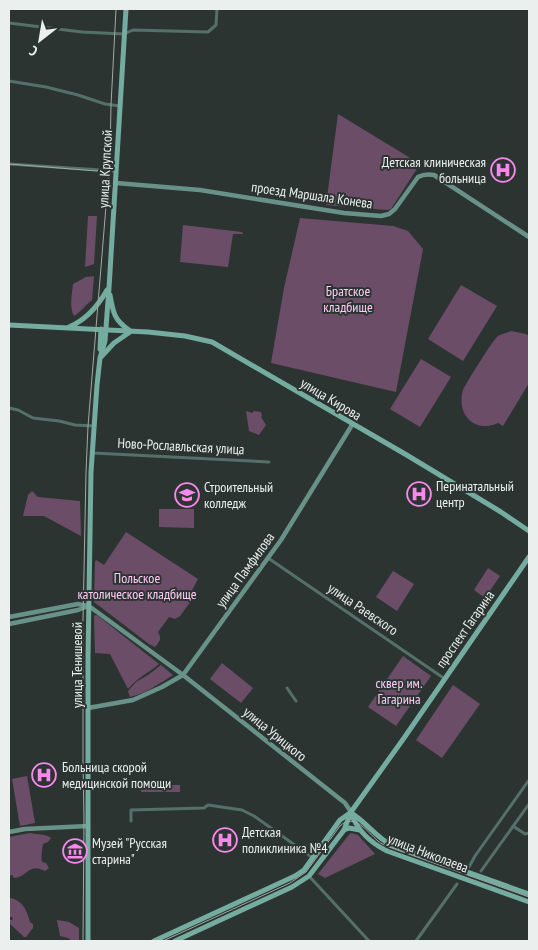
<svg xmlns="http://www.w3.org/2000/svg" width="538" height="950" viewBox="0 0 538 950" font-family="'PT Sans Narrow',sans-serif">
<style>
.green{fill:#6c4d68}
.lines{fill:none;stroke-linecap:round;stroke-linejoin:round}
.street{stroke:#557069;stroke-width:3}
.secondary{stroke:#689288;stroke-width:4.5}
.primary{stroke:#75aca0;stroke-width:5}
.tram{stroke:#a3a9a7;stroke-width:1}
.labels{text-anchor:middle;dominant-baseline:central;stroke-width:4;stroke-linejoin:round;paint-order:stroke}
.poi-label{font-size:14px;fill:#ebf0ee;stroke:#2c3432;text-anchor:start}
.street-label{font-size:14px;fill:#ebf0ee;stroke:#2c3432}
.park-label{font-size:14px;fill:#ffcbf7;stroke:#2c3432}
</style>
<rect width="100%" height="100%" fill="#2c3432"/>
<g class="green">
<path d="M338,114L412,159L418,167L391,209L387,210L326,205Z"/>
<path d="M88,216H97L94,264L85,267Z"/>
<path d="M300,218L393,226L408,231L423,249L396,392L271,363L284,288Z"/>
<path d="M183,225L242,232L243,234H233L228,267L180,262Z"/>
<path d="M94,276L92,300C85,305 81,312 74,316C69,307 72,294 73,284L86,277Z"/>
<path d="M461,285L497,306L463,361L428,339Z"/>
<path d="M511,331L526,334L529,336V383L503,426L498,423C474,434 456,414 463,390C465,385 493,340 497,337C500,334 507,333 511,331Z"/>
<path d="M421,359L451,377L420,427L390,409Z"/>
<path d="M246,411L252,413L254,411L261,412L262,416L261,417L266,425L259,435L249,431Z"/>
<path d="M32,491L38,497L80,501L81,536L44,516H23L28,495Z"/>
<path d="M159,509H194V528L159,527Z"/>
<path d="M126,532L198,579L190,594L191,601L180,616L175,619L169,617L158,632C162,639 160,641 155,647L149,644L94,602L95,562L96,560L104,565Z"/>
<path d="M488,568L500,576L485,598L474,590Z"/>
<path d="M393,571L414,584L397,611L376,597Z"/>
<path d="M96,615L98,616L159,664C148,673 137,678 128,689L110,654L95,653L94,616Z"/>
<path d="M403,656L431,676L396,726L368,707Z"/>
<path d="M222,663L253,688L241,703L210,679Z"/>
<path d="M161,665L173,675C159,684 146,693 130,697L128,691L136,682L148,675Z"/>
<path d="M453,685L480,704L442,758L416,740Z"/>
<path d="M27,776L35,823L20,826L12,779Z"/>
<rect x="141" y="785" width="39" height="7"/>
<path d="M30,833C37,835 45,833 51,838L48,842L43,844C42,851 41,855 42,862L46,863L49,868L45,871C29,862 27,877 14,878L12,875L9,876V837Z"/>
<path d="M351,833L358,835L375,854L325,878L318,874L348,836Z"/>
<path d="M11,898C23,901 27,911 30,922L33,924V928L26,937H24L9,923V920H11L13,919L12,917H9V899Z"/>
<path d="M57,920L69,922L79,928V941H72L68,938L60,936Z"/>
</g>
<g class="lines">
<g class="street">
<path d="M9,23L82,32L124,34L133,30L208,32L216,25L217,9"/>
<path d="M9,81L46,87L78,95L105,104L120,106"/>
<path d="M9,164L116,171"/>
<path d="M9,408L18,410L33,418L59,421L75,425L94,426"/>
<path d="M93,453L269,462"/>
<path d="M268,558L445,679"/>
<path d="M287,688L296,701"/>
<path d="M131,821V810L204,808L208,805L242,810L254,816L313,858"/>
<path d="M513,826L525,834L529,833"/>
<path d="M469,867L475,856L529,780"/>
<path d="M481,871L529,804"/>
<path d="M309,876L369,941"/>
<path d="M416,941L457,884"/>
</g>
<g class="secondary">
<path d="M116,183L200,190L344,213L381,216L389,214L395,209L418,177C424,174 428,174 434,175L529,237"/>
<path d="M9,617L78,604L88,606L93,609L183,675L345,803L351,812"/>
<path d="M9,624L78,610L88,606"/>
<path d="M88,708L133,700L162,687L183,675L281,540L352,425"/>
<path d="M9,832L25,829L88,826"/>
</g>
<g class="primary">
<path d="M110,295C113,312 114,320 129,330"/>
<path d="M9,325L148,332L185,336L212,342L405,454L501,512L529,531"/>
<path d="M69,327C86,320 98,306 107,290"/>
<path d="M100,349L101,329"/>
<path d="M101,357L114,343L130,332"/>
<path d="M351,813C357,830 371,843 387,851L529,902"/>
<path d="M351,813C366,822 376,837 391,845L529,894"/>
<path d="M344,830L349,828L360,830"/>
<path d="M88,941V657L91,472L97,385L100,358L105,341L109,288L126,9"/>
<path d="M154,941L295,876L304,870L340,820L350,813"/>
<path d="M175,941L292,887L309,876L344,830L351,812L404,738L529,557"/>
</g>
<g class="tram">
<path d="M9,164L97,171L106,166L110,160"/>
<path d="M83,941L84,819L83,765V619L86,472L88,426L110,157L111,105L116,9"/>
<path d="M163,941L290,883L306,872L340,826C355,812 367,832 378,841C381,844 385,845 389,847L529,897"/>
</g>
</g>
<defs>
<g id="hospital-ring" transform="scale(1.25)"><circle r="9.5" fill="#2c3432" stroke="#f888eb" stroke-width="1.5"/><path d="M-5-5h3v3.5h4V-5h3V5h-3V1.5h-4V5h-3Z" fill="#f888eb"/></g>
<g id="university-ring" transform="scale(1.25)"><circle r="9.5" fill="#2c3432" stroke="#f888eb" stroke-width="1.5"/><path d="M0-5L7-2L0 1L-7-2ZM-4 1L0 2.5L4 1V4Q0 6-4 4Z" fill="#f888eb"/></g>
<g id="museum-ring" transform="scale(1.25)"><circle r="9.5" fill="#2c3432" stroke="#f888eb" stroke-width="1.5"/><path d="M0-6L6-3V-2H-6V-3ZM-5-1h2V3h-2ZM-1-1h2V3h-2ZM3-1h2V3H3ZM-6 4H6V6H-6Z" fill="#f888eb"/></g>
</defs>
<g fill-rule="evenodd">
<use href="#hospital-ring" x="503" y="170"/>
<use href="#hospital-ring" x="419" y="494"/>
<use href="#university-ring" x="187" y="495"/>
<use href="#hospital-ring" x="44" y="775"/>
<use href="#hospital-ring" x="225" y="840"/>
<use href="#museum-ring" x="75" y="851"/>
</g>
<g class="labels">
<g class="poi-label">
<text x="486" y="162" text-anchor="end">Детская клиническая<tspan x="486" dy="16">больница</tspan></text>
<text x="436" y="486">Перинатальный<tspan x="436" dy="16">центр</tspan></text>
<text x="204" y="487">Строительный<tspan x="204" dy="16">колледж</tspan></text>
<text x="62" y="767">Больница скорой<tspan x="62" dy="16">медицинской помощи</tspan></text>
<text x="242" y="832">Детская<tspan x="242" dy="16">поликлиника №4</tspan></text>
<text x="92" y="843">Музей "Русская<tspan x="92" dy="16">старина"</tspan></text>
</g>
<g class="street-label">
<text transform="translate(105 169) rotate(-87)">улица Крупской</text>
<text transform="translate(312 195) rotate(8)">проезд Маршала Конева</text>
<text transform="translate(331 399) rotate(31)">улица Кирова</text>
<text transform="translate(181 446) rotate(3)">Ново-Рославльская улица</text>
<text transform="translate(245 570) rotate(-54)">улица Памфилова</text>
<text transform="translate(363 609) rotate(34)">улица Раевского</text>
<text transform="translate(465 629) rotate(-55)">проспект Гагарина</text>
<text transform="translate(77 665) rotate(-90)">улица Тенишевой</text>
<text transform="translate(275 734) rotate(39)">улица Урицкого</text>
<text transform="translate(428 853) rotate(21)">улица Николаева</text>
</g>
<g class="park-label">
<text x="348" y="291">Братское<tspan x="348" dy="16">кладбище</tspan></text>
<text x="137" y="578">Польское<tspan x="137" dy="16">католическое кладбище</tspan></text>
<text x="399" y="683">сквер им.<tspan x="399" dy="16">Гагарина</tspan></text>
</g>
</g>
<rect width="538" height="950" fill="none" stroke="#ebf0ee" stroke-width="20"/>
<g transform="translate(40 40) rotate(211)" stroke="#2c3432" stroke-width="4" paint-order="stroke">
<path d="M0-4L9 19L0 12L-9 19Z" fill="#ebf0ee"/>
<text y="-8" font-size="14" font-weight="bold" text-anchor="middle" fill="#ebf0ee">С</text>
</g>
</svg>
